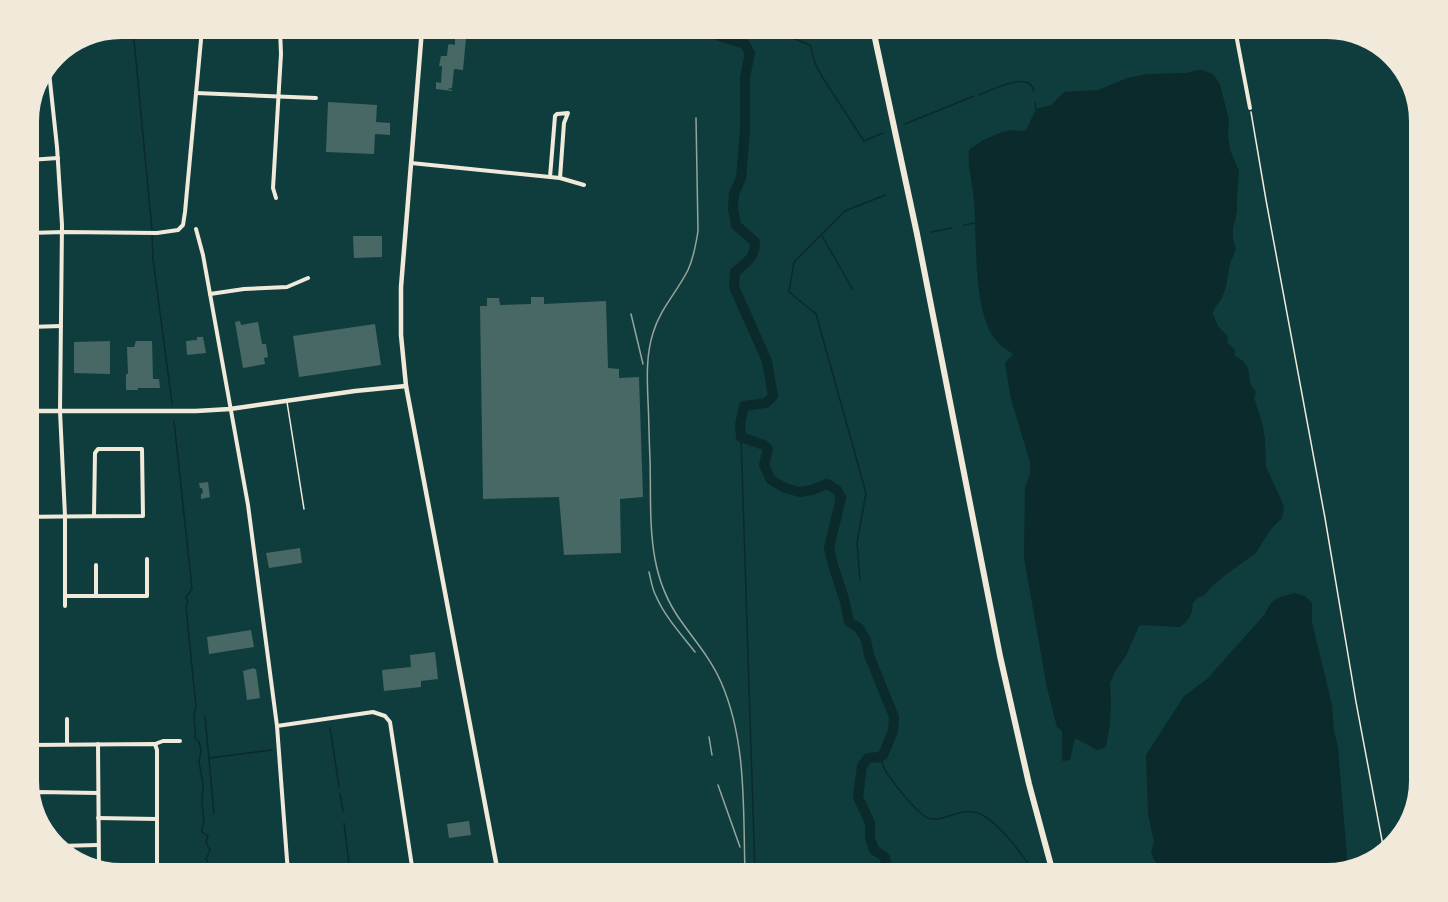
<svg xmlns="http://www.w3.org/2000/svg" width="1448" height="902" viewBox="0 0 1448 902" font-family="'Roboto Condensed',sans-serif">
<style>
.water{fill:#0a2a2b}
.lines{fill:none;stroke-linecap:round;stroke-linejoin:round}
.stream{stroke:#0a2a2b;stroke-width:1.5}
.river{stroke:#0a2a2b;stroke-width:10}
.building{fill:#486865}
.path{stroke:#f1e9da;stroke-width:1.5}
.service{stroke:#f1e9da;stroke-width:1.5}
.minor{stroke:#f1e9da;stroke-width:4}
.tertiary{stroke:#f1e9da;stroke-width:4.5}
.trunk{stroke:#f1e9da;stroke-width:6}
.rail{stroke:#97a49c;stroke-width:1.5}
</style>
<rect width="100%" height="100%" fill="#0f3d3e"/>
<g class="water">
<path d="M1197,70H1202L1213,74L1220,84L1229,120L1228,134L1230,150L1239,171L1237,196V212L1233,228V239L1236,249L1230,264L1226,287L1221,300L1214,309L1213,314L1218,326L1228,337L1227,342L1235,350V356C1238,358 1242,360 1244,362C1253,372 1245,380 1256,392L1254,398L1262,422L1265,439L1266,467L1284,506L1282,518L1270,530L1256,553L1228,573L1212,586L1204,596L1197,598L1193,603L1192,612L1187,621L1180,627L1141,625L1139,626L1126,656L1116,670L1110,683L1111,699L1110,724L1106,747L1097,750L1075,738L1070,760L1062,761V731L1057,727L1047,688L1024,558L1025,488L1030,473V462L1011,399L1005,364L1007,360L1011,357L1013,354C1005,349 997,343 992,335C973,303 977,238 974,201C973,184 967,167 969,150C980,141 992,135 1006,131C1012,129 1019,132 1026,130L1036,109L1051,105L1064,92L1098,90L1127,78L1147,74L1187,73Z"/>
<path d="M1295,593L1305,596L1312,603V622L1332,705L1334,730L1338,747L1348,868L1327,873H1161L1151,853L1154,842L1148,815L1146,755L1184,696L1207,679L1265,614C1273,596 1278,598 1295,593Z"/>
</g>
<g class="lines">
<g class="stream">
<path d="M133,29L152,230"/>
<path d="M792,29L790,34L793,38L810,45L815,63L821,75L864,141L883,133"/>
<path d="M979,95C991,90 1030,70 1034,91"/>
<path d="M1035,103L1036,109"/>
<path d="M905,124L974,96"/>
<path d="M964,225L974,223"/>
<path d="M931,232L952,228"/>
<path d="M152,235L153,259L172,404"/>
<path d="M822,236L853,290"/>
<path d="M174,421L192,589L186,597L188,602L186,607L196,707C191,719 197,727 195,738L199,742L201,750L199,762L203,784L202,804L204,822L202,828V832L208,836L206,843L210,850L206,859L211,868L212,873"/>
<path d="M741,437L755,873"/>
<path d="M860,580L857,543L866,493L816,314L789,292L794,262L845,211L885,195"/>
<path d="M205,716L214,814"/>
<path d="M330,728L339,787"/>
<path d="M880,757C882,762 883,767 885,770C891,780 918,815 928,818C929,819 937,819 938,819C952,817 962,808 978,813C998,821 1024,856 1034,873"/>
<path d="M210,758L272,750"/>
<path d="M340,794L343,812"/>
<path d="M344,823L350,873"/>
</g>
<path class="river" d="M718,29L719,36L745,44L750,53L745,77V131L741,178L734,194L733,209L736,225L755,242C755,258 747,262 735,272L734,287L767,361L773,396L766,403L744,406L740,425L741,437L764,445L768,449L764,465L771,480L785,488L800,492L812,490L827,484L837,490L841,498L829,548L833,565L845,602L849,622L859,628L866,640L869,655L894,717L893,731L883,755L880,757L868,758L862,766L858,797L870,823V838L874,850L885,857L887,873"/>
</g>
<g class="building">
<path d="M455,37L466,38L463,70L454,69L452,88L447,89L452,90V91L436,89V82L441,83L442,66H439L441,56H447L448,46L449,44L455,45Z"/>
<path d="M328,102L377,105L376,122L390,123V135L375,134L374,154L326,152Z"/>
<path d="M353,236H382V257L354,258Z"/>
<path d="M531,297H544V304L606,301L608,368L619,369V378L639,377L643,497L620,499L621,553L564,555L559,497L483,499L480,306H487V298H499L500,305L531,304Z"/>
<path d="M240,321L241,325L258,322L262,344H266L268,357L264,358L265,364L243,368L235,322Z"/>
<path d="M375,324L381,365L299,377L293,336Z"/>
<path d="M197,337H203L206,353L187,355L186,341L197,340Z"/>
<path d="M110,341V374L74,373V342Z"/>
<path d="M136,341H152L153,379H159L160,388H138V390H126V374H128L127,347H134Z"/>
<path d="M208,482L210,497L201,499V494L203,493L202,488H200L199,483Z"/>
<path d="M300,548L302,563L269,568L266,553Z"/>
<path d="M251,630L254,647L209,654L207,637Z"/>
<path d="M435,652L438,679L421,681V687L384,691L382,670L411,667L410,655Z"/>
<path d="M254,668V669H256L260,698L247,700L243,671Z"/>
<path d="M469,821L471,835L449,838L447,824Z"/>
</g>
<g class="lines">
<path class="path" d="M1251,112L1266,200L1325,518L1356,702L1384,851"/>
<path class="service" d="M287,402L304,509"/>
<g class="minor">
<path d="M565,29V31"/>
<path d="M1235,29L1250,108"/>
<path d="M49,72L57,147L62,225L60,411L65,516V606"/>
<path d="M196,93L316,98"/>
<path d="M29,160L58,158"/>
<path d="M411,163L560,178L584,185"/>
<path d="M550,177L555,116L557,114L568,113L564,123L560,178"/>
<path d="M276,198L273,188L281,54L280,29"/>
<path d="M196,229L203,255L248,505L277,726L373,712L385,716L390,722L413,873"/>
<path d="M29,233L64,232L157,233L178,230L183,225L185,212L202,29"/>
<path d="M34,260L35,326"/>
<path d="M210,294L244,289L287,287L308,278"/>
<path d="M29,327L61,326"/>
<path d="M29,517C67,516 105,516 143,516L142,449H98L95,453L94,516"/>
<path d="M65,596H147V559"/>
<path d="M96,596V565"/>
<path d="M67,719V744"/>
<path d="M277,726L288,873"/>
<path d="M98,744L99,867"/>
<path d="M155,744L163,741H180"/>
<path d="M29,745L155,744L157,750V873"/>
<path d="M31,795L38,792L98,793"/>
<path d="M98,818L157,819"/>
<path d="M59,846L98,845"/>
</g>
<g class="tertiary">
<path d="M422,29L401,287V335L406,386L498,873"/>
<path d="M29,411H196L230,409L355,391L406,386"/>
</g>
<path class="trunk" d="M873,29L917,234L1000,656L1029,784L1053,873"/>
<g class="rail">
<path d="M696,118L698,231C696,244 694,257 688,270C677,292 660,309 653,333C646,355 647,378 648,401C649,420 649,440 650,459C651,492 649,527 655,559C659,581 668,603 681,621C695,641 711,659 721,682C747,741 743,810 745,873"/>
<path d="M631,314L643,364"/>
<path d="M649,572C651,580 652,589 656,596C665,617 681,634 695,652"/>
<path d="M709,737L712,755"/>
<path d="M718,785L740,847"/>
</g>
</g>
<path d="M0 0H1448V902H0ZM121 39H1327A82 82 0 0 1 1409 121V781A82 82 0 0 1 1327 863H121A82 82 0 0 1 39 781V121A82 82 0 0 1 121 39Z" fill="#f1e9da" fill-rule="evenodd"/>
</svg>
